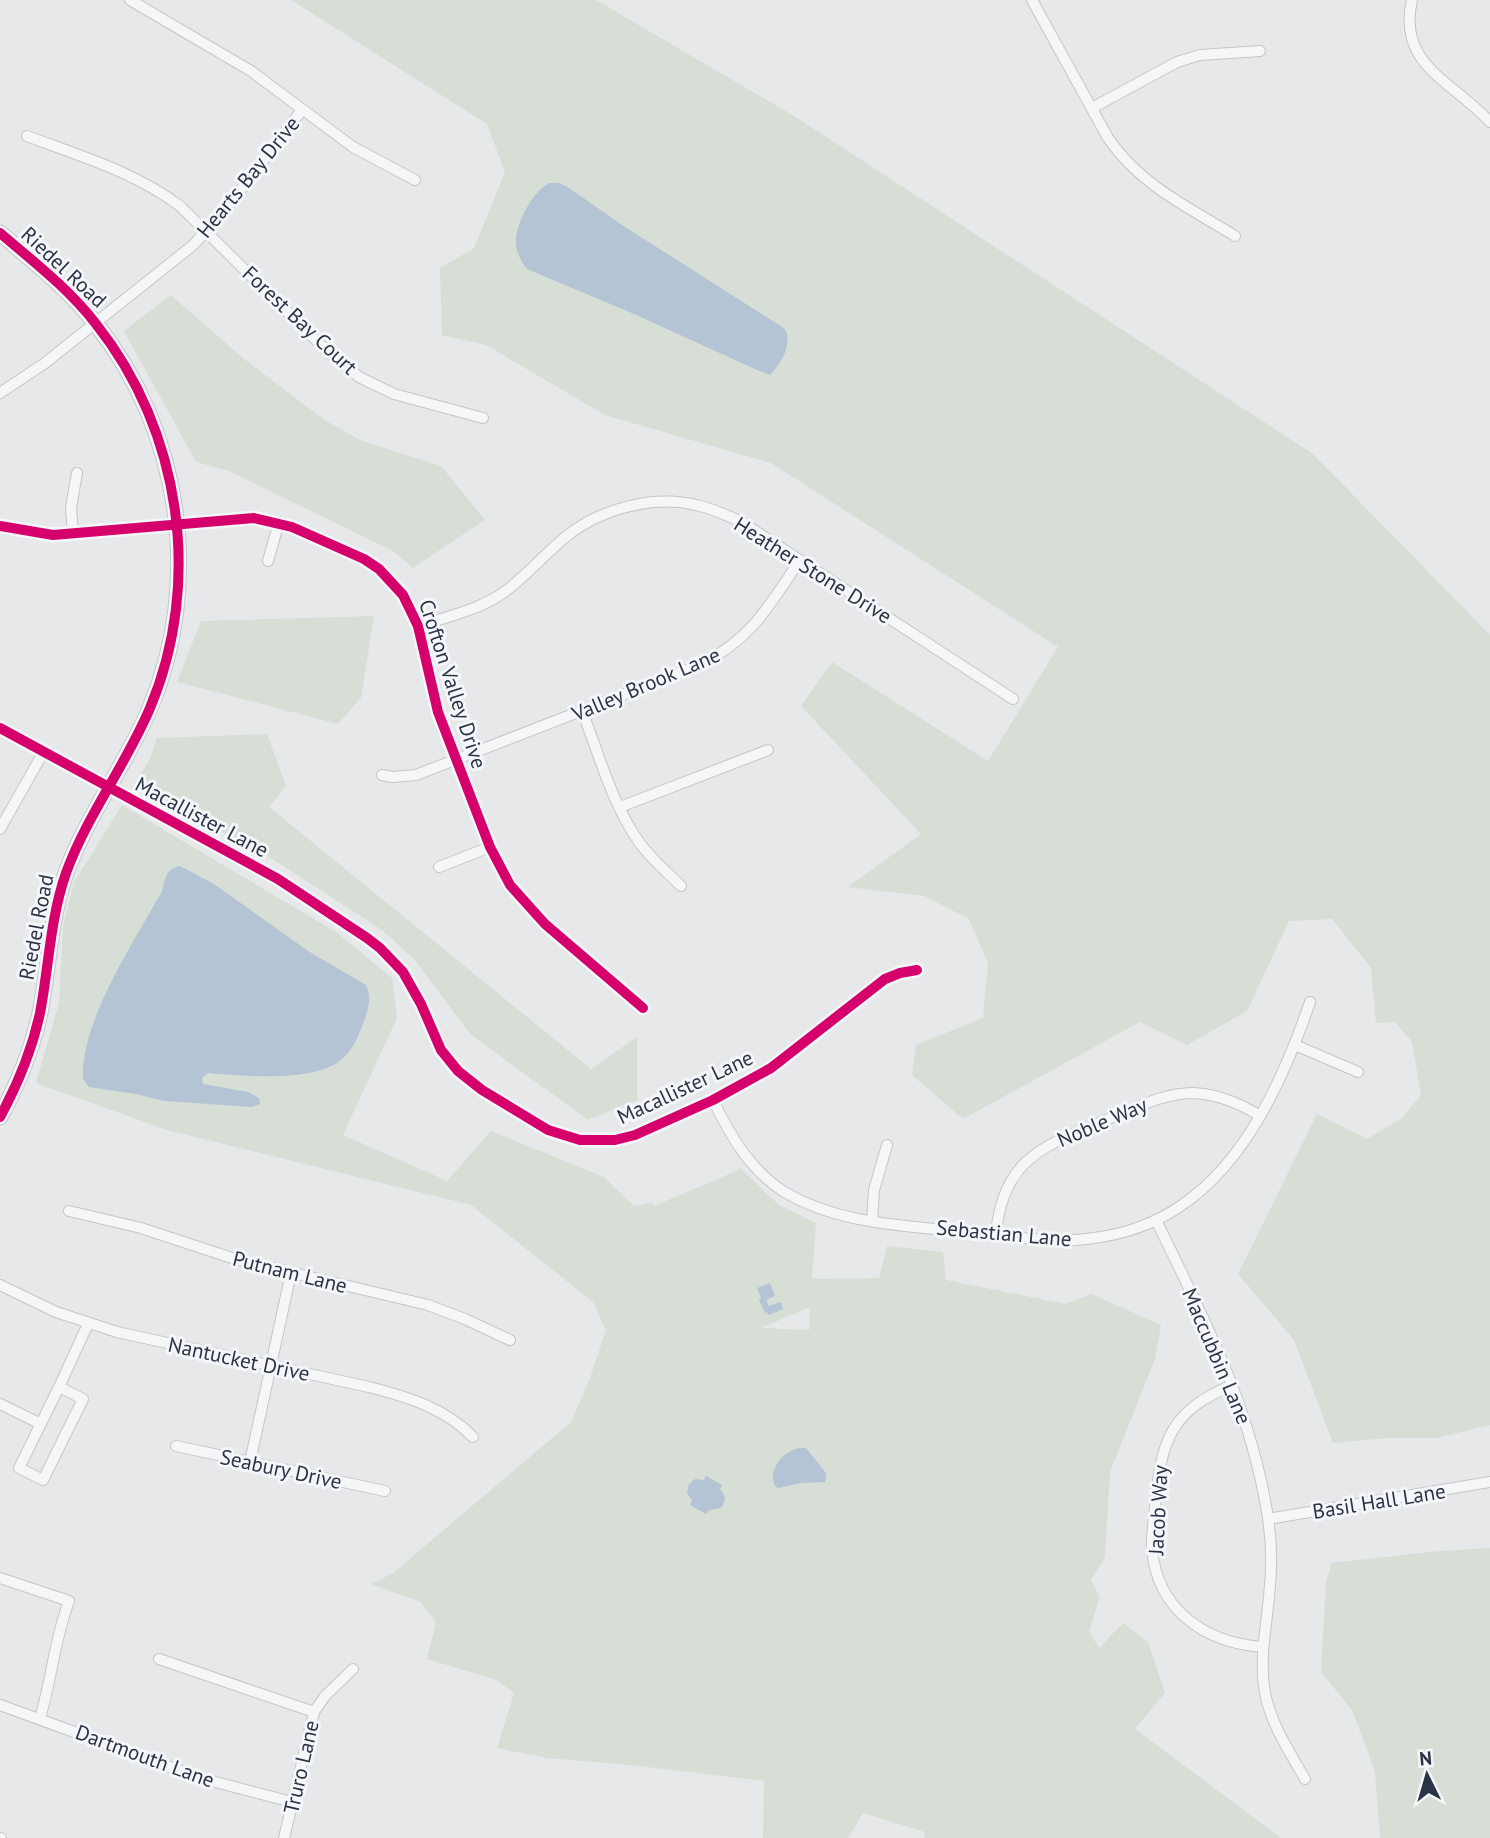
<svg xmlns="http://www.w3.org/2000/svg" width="1490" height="1838" viewBox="0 0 1490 1838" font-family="'PT Sans',sans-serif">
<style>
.green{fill:#d6ded6;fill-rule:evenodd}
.water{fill:#b4c4d5}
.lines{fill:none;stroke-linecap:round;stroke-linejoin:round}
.street-casing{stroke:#c4c6c8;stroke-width:12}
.secondary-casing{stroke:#c4c6c8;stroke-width:17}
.street{stroke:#f5f6f7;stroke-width:10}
.secondary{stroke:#f8f8f8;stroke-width:14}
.cycleway-casing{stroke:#f4f6f9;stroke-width:15}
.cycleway{stroke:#d6006c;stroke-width:10}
.labels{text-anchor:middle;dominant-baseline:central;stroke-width:6;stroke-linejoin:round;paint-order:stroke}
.street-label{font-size:21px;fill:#2b3445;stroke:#f4f6f9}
</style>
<rect width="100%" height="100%" fill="#e6e8ea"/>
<g class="green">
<path d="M291,0H596L794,116L1313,454L1490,635V1425L1437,1438H1387L1333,1443L1294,1340L1238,1274L1317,1114L1367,1139L1402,1118L1421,1095L1412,1042L1395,1022L1376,1023L1371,968L1332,919L1289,921L1247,1011L1187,1045L1140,1022L963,1119L912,1075L916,1045L983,1018L988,963L969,919L924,896L848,887L921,834L801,706L832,662L988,761L1058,647L771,463L605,415L486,345L442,335L440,268L474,248L505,172L487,124Z"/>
<path d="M171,295L244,359L326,421L360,440L441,466L485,520L413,568L393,551L229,471L196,462L124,331Z"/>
<path d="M374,616L361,698L338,724L177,682L201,621Z"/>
<path d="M267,734L286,786L269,807L591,1069L637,1037V1100L588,1120L470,1034L414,959L382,930L260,851L132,788L150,759L157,738Z"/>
<path d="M122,805L336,932L392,978L397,1018L343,1135L447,1181L491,1131L604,1177L634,1206L652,1202L654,1206L741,1169L779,1205L816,1223L812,1279L879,1278L887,1246L943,1252L946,1280L1065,1304L1091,1294L1161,1325L1155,1359L1110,1472L1105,1557L1091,1580L1100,1597L1089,1631L1099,1648L1123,1623L1148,1642L1165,1693L1135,1729L1281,1838H924L925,1832L863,1813L848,1838H763L764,1781L630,1765L548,1758L497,1748L514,1693L496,1680L427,1659L436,1622L421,1602L371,1584L393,1573L571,1422L590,1378L606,1330L593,1302L471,1205L167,1130L36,1083L59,1003L63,926L74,882ZM810,1307L809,1330L761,1328Z"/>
<path d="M1490,1548V1838H1380L1375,1771L1352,1710L1321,1672L1326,1582L1332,1563L1440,1551Z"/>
</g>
<g class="water">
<path d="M550,183H560L569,188L622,225L785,329C793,344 781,364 770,375L757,370L634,314L527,269C520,260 515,250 516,238C517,222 534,189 550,183Z"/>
<path d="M180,866L214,884L308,951L366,985C373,999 367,1012 362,1027C357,1039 352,1050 342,1059C315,1083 242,1076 208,1073L202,1078L203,1084L248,1092L259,1098L260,1104L252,1107L164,1101L136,1094L89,1087L83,1079C80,1022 135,940 162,891C165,879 166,868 180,866Z"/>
<path d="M770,1283L775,1296L766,1300L769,1306L781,1302L783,1309L769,1315L767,1312L765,1313L759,1300L761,1298L757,1288Z"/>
<path d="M800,1448H806L826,1473L825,1482L801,1483L778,1488L775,1486C767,1470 784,1450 800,1448Z"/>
<path d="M706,1476L722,1485L720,1489C726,1496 726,1501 721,1508L709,1510L706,1514L690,1505L692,1500L687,1493L689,1484L695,1479L704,1480Z"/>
</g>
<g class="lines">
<g class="street-casing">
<g id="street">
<path d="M130,0L251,71L353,147L415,180"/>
<path d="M1032,0L1108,138C1140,185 1188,207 1235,236"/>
<path d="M1412,0C1397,66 1453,81 1490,122"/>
<path d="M1092,108L1177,62L1200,55L1260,51"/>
<path d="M27,136C80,156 135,172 180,206L329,353L359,377L394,394L483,418"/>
<path d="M0,393L45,363L192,246L218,219L302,110"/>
<path d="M0,526L53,535L254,518L292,527L364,559L379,569L403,595L418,626L438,712L490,847L510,885L545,924L643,1008"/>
<path d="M73,534L71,508L77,473"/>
<path d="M268,561L279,522"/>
<path d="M418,626C447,617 478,610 503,593C527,576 545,553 568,535C603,508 656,494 700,506C714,509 727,516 740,521L1013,699"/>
<path d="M582,711C599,754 612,804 639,842C651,859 667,872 681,886"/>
<path d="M0,728L278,879L367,938L380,948L403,972L421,1004L441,1050L458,1071L482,1090L548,1130L580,1140H615L635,1135L713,1100L771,1068L885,979L900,973L917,970"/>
<path d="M382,775L393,777L416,775L702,664C753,637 769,606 800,560"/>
<path d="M620,807L768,750"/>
<path d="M0,829L43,753"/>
<path d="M439,867L490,847"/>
<path d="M1295,1045L1358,1072"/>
<path d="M713,1100C730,1135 749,1169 783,1191C840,1226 913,1226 978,1233C1016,1237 1055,1244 1094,1238C1125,1234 1156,1223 1182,1205C1248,1160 1285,1075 1310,1002"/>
<path d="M69,1211L141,1228L235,1259L428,1305L465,1319L510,1340"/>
<path d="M1156,1220C1204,1319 1251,1407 1268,1518C1272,1544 1272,1570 1269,1597C1266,1629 1259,1661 1265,1693C1271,1724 1289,1751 1305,1779"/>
<path d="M872,1221L874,1190L887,1145"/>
<path d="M996,1234C1003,1155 1048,1145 1111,1118C1138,1107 1164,1093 1193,1093C1218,1094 1238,1103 1259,1115"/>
<path d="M0,1285L56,1312L117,1332L369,1387C408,1397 445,1408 473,1437"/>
<path d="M1233,1385C1169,1411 1161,1442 1155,1507C1154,1521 1151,1536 1152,1550C1158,1611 1206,1643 1263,1647"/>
<path d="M59,1387L19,1468L43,1480L83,1399L59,1387L88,1324"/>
<path d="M0,1404L41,1424"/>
<path d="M176,1446L385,1491"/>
<path d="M250,1462L291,1273"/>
<path d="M1268,1519L1490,1482"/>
<path d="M0,1578L69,1601C54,1641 52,1678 40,1718"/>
<path d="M159,1659L314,1712"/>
<path d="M0,1705L200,1778L292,1802"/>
<path d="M0,1838H1"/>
<path d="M284,1838L314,1712L325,1696L353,1669"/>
</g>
</g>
<g class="secondary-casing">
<path id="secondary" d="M0,233C34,262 69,289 96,324C181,431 203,582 150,708C126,765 87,815 66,873C50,919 49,966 40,1013C32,1050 18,1084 0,1117"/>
</g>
<use href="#street" class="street"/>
<use href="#secondary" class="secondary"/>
<g class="cycleway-casing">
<g id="cycleway">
<path d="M0,233C34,262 69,289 96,324C181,431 203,582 150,708C126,765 87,815 66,873C50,919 49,966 40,1013C32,1050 18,1084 0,1117"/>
<path d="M0,526L53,535L254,518L292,527L364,559L379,569L403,595L418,626L438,712L490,847L510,885L545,924L643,1008"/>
<path d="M0,728L278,879L367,938L380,948L403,972L421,1004L441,1050L458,1071L482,1090L548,1130L580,1140H615L635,1135L713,1100L771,1068L885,979L900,973L917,970"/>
</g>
</g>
<use href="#cycleway" class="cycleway"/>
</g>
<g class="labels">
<g class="street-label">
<text transform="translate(248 177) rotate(-51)">Hearts Bay Drive</text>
<text transform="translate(64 267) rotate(43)">Riedel Road</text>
<text transform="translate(300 320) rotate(43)">Forest Bay Court</text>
<text transform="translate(813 570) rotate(32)">Heather Stone Drive</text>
<text transform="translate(453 684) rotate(72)">Crofton Valley Drive</text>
<text transform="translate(646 684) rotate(-23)">Valley Brook Lane</text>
<text transform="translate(202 817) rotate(28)">Macallister Lane</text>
<text transform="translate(36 927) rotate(-79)">Riedel Road</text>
<text transform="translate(685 1087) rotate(-25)">Macallister Lane</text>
<text transform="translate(1102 1122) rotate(-23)">Noble Way</text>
<text transform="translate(1004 1233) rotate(5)">Sebastian Lane</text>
<text transform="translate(290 1272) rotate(14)">Putnam Lane</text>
<text transform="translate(1217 1356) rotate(67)">Maccubbin Lane</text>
<text transform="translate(239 1359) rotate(12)">Nantucket Drive</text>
<text transform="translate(281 1469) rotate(12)">Seabury Drive</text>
<text transform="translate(1379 1501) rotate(-9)">Basil Hall Lane</text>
<text transform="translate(1158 1510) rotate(-87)">Jacob Way</text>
<text transform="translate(145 1756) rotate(20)">Dartmouth Lane</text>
<text transform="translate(301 1767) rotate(-77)">Truro Lane</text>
</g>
</g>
<g transform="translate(1427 1775) rotate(355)" stroke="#f4f6f9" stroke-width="5" paint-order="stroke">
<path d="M0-5L12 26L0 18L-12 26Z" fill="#2b3445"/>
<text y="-10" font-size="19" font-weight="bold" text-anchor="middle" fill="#2b3445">N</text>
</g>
</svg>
